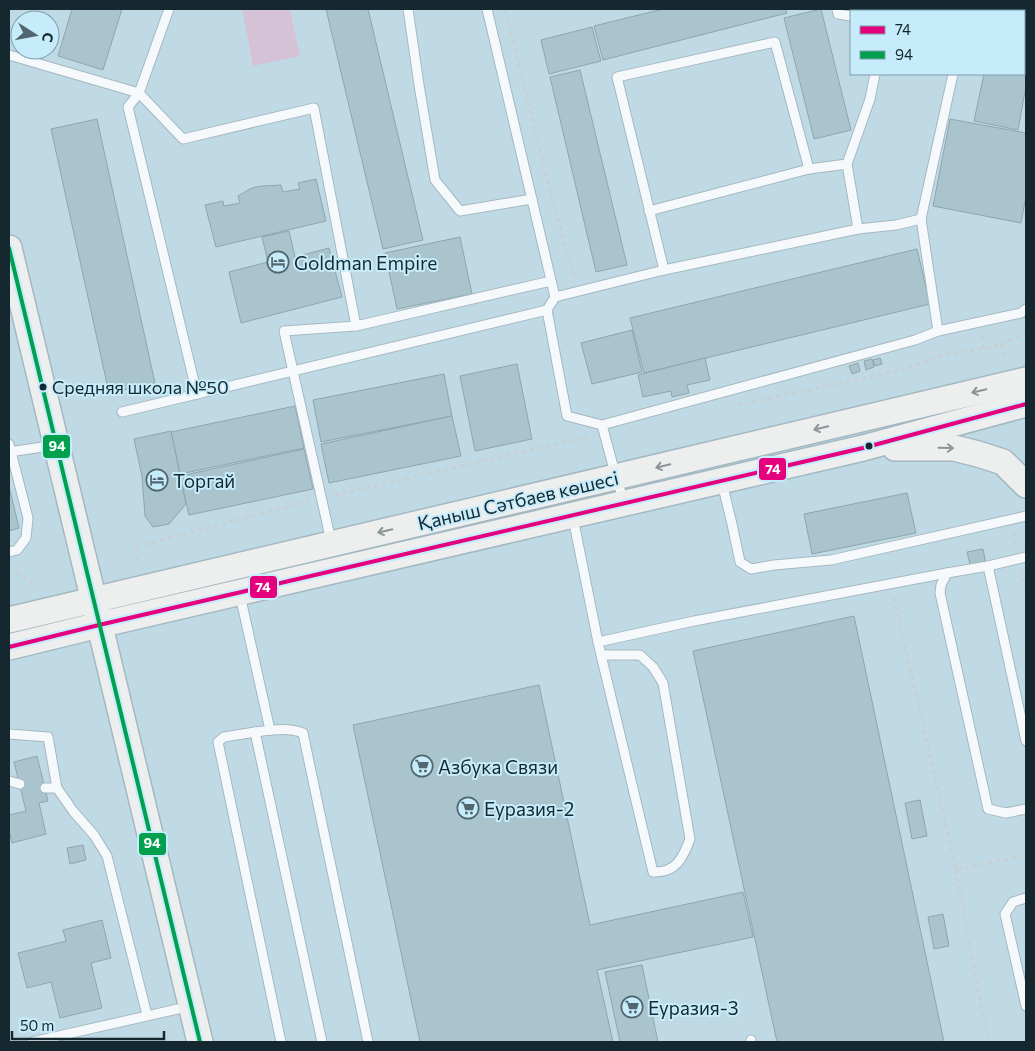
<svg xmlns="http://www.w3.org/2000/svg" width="1035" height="1051" viewBox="0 0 1035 1051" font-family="Commissioner,sans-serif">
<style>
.green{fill:#d5c2d7}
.building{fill:#a9c4cd;stroke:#90a4ad}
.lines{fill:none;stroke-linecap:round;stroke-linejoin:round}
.lane-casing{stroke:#a4b8c1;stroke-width:11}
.secondary-casing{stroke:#a4b8c1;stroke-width:28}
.path{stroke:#c8d0d3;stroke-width:3;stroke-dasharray:4 4;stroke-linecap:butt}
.lane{stroke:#f6f9fb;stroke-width:9}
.secondary{stroke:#edeeee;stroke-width:25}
.bus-1-casing{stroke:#c6ecfc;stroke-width:8}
.bus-2-casing{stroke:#c6ecfc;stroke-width:8}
.bus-1{stroke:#e5007d;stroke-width:4}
.bus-2{stroke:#01a04f;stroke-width:4}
.oneway{stroke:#8c9598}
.bus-dot{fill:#15282f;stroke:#c6ecfc;stroke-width:2}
.labels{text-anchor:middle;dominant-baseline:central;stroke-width:4;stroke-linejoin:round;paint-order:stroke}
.bus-label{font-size:18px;fill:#15282f;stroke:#c6ecfc;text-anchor:start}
.poi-label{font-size:19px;fill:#15282f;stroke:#c6ecfc;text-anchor:start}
.street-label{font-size:19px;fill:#15282f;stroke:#c6ecfc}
.line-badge{stroke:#c6ecfc;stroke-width:2}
.badge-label{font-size:14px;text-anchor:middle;font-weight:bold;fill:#fff}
</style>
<rect width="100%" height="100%" fill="#c0dae5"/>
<path class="green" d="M242,9H290L300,56L253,66Z"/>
<g class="building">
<path d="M72,9H122L103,70L58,56Z"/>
<path d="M326,9H368L423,240L383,249Z"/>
<path d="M663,9H785L787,13L603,60L594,26Z"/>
<path d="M821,9L851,130L814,139L784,18Z"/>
<path d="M996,9H1026V86L1018,130L974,121L984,74H1024V11H996Z"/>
<path d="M592,27L601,61L549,74L541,40Z"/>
<path d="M580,70L627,265L596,272L550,77Z"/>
<path d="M97,119L155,383L109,393L51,129Z"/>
<path d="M950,119L1026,133V196L1021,223L933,206Z"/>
<path d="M316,179L326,221L216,247L205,205L223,201L224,206L240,203L238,196L248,190L255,187L263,186L281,185L283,192L300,189L298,183Z"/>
<path d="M289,231L295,257L329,248L342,297L241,323L229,272L268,262L262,237Z"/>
<path d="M460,237L472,294L397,309L385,253Z"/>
<path d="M917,249L930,304L644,373L630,318Z"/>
<path d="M632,330L642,372L592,384L581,343Z"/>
<path d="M705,358L710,380L687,385L689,393L672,397L671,391L643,397L638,375Z"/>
<path d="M880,358L882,364L875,366L873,360Z"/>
<path d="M872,359L874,367L866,370L864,361Z"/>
<path d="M858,363L860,371L852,374L849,366Z"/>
<path d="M517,364L532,439L475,451L460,376Z"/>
<path d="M444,374L452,416L321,442L313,400Z"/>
<path d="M295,406L304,448L180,474L171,432Z"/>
<path d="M452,416L461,456L329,483L321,444Z"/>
<path d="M171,431L186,504L169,524L153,527L145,516L142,476L134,439Z"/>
<path d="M304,449L313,489L189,515L180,476Z"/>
<path d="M9,486L19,528L9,531Z"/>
<path d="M907,493L916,533L812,554L804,514Z"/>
<path d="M983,549L986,565L971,568L967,552Z"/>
<path d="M854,616L944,1042H777L754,935L693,651Z"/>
<path d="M539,685L590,925L743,892L753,937L597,970L613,1042H420L353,725Z"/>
<path d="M37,756L48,801L39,803L46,834L12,843L9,830V815L26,811L14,762Z"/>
<path d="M920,800L927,836L912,839L905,803Z"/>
<path d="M83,845L86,860L70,864L67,848Z"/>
<path d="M943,914L949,946L934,949L928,917Z"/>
<path d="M102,920L111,958L91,963L102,1008L60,1018L51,982L27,988L18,953L66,941L63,930Z"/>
<path d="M642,965L658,1042H620L605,972Z"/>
</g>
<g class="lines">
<g class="lane-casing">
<g id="lane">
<path d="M408,9L419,85L435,180L460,211L532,199"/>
<path d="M487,9L555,297L547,310L567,416L602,425L616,477L624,502"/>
<path d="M837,9L838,14L851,16"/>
<path d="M919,11L920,9"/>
<path d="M966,11V9"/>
<path d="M9,55L139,93L169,9"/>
<path d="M847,164L870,99L875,74"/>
<path d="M649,211L809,169L847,164L858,229"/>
<path d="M664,270L617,77L775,42L809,169"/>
<path d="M555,297L664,270L858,229L896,225L921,219L953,74"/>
<path d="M938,331L1021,313L1026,309"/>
<path d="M197,394L128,107L139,93L183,139L314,108L356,326"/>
<path d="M122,412L547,310"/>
<path d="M602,425L915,340L938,331L921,219"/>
<path d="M9,444L28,518L26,538L17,550L9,552"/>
<path d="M9,452L56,445"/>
<path d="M722,483L732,524L740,562L751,569L774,565L831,560L1026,516"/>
<path d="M573,518L598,642L601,655L653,872C676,873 683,858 690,839L663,683L653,667L640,655H601"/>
<path d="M331,541L284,331L356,326L551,281"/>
<path d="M1026,557L988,566L947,573L941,585L940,593L988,809L1006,813L1026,809"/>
<path d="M988,566L1026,741"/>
<path d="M240,595L270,730"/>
<path d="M598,642L694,621L947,573"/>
<path d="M255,732L224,737L218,742L281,1042"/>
<path d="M9,734L48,737L57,788L73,811L94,835L107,856L147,1015"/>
<path d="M9,781L20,784"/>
<path d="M45,788H57"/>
<path d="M1026,898L1013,902L1005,914L1026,1006"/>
<path d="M751,1040V1042"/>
<path d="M32,1042L191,1006"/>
<path d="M322,1042L255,732C271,730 288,727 303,733L368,1042"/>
</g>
</g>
<g class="secondary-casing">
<g id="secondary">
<path d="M9,248L200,1042"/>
<path d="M895,448H954L978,454L1003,462L1026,485"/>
<path d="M9,620L1026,380"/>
<path d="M9,647L99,625L863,448L1026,404"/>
</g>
</g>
<g class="path">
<path d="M505,9L549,188L575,279"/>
<path d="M982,336L984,349"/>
<path d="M1001,345L1006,362"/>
<path d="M737,405L902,370L940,356L1001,345L1026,332"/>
<path d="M335,495L587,437"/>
<path d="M1014,532L1016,545"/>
<path d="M138,561L135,547L309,501"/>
<path d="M1021,571L1026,595"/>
<path d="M9,576L20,573L34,586"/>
<path d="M894,598L956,870L1026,855"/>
<path d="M956,870L988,1042"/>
</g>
<use href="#lane" class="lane"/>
<use href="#secondary" class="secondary"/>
<g class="bus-1-casing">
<path id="bus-1" d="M9,647L99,625L863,448L1026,404"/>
</g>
<g class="bus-2-casing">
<path id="bus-2" d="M9,248L200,1042"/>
</g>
<use href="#bus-1" class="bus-1"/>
<use href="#bus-2" class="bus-2"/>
</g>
<defs><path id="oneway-shaft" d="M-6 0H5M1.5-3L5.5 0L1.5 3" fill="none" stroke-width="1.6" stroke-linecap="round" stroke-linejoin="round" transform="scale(1.25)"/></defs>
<g class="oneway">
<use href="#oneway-shaft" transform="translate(979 391) rotate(167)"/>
<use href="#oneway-shaft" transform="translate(821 428) rotate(167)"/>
<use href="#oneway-shaft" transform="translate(946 448) rotate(1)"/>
<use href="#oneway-shaft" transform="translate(663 466) rotate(167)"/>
<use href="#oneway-shaft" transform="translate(385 531) rotate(167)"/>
</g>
<defs>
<g id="hotel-ring" transform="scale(1.125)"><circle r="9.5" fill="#c6ecfc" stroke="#51666f" stroke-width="1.5"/><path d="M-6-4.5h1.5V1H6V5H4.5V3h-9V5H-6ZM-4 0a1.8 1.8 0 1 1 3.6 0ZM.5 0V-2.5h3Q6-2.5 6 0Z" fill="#51666f"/></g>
<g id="supermarket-ring" transform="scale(1.125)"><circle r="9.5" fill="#c6ecfc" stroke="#51666f" stroke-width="1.5"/><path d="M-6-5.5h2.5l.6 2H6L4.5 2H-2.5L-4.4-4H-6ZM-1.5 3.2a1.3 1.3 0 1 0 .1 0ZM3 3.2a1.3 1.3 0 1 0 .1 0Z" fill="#51666f"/></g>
</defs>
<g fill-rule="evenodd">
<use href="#hotel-ring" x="278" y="262"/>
<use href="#hotel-ring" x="157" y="480"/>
<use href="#supermarket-ring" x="422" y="766"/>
<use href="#supermarket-ring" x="468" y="808"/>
<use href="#supermarket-ring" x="632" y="1007"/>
</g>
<g class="bus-dot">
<circle cx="43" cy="387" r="4.5"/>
<circle cx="869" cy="446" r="4.5"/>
</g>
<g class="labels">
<g class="bus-label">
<text x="52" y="387">Средняя школа №50</text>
</g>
<g class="poi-label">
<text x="294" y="262">Goldman Empire</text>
<text x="173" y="480">Торгай</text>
<text x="438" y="766">Азбука Связи</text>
<text x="484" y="808">Еуразия-2</text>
<text x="648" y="1007">Еуразия-3</text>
</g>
<g class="street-label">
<text transform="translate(518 500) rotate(-13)">Қаныш Сәтбаев көшесі</text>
</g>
</g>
<g class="line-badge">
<rect x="42" y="434" width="29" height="25" rx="5" fill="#01a04f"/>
<rect x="758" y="457" width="29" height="24" rx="5" fill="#e5007d"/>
<rect x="249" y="575" width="29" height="24" rx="5" fill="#e5007d"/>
<rect x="138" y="832" width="29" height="24" rx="5" fill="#01a04f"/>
</g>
<g class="badge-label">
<text x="57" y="451">94</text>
<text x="773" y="474">74</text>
<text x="263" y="592">74</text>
<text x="152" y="848">94</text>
</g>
<rect width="1035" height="1051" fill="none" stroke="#15282f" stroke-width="20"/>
<rect x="850" y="10" width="175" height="65" fill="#c6ecfc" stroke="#7f9eaa"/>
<rect x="860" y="26" width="25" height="8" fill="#e5007d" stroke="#7f9eaa"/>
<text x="895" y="35" font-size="15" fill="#15282f">74</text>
<rect x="860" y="51" width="25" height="8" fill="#01a04f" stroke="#7f9eaa"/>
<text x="895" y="60" font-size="15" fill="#15282f">94</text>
<g transform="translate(35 35) rotate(101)"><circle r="24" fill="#c6ecfc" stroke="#7f9eaa"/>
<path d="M0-4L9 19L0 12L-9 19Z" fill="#51666f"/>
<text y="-8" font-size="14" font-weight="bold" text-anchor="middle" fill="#15282f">С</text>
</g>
<path d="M12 1031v8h152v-8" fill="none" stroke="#15282f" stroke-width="2.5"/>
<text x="20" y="1031" font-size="15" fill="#15282f" stroke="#c6ecfc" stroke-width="4" paint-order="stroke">50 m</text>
</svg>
